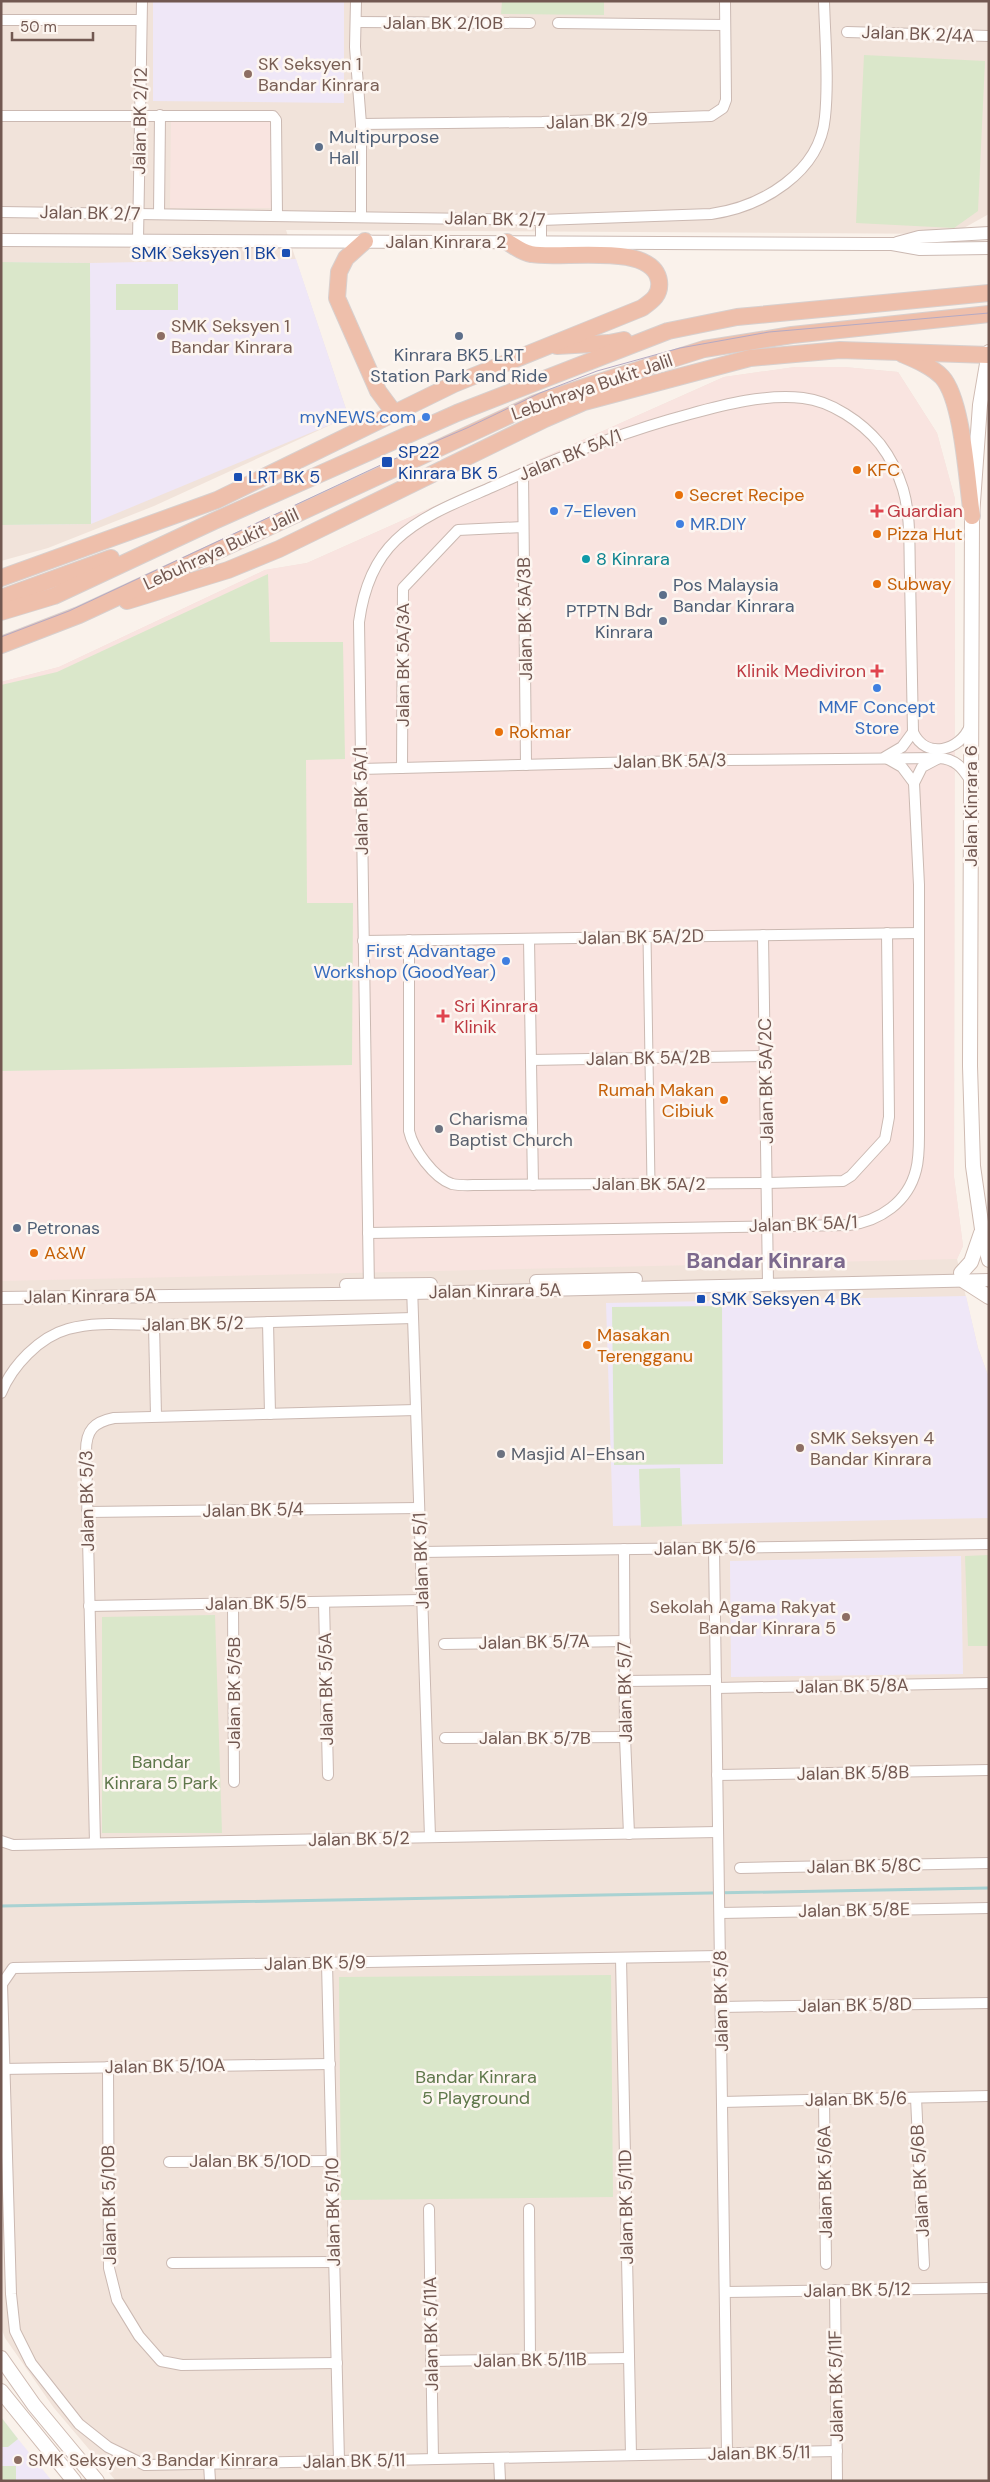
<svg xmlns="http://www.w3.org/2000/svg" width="990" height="2482" viewBox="0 0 990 2482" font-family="'DM Sans',sans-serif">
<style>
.residential{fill:#f1e3da}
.commercial{fill:#f9e4e0}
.education{fill:#efe7f7}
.green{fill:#dae7ca}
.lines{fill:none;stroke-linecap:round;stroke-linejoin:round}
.stream{stroke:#a9d2d2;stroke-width:3}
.pedestrian-casing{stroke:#cbb9b2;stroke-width:9}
.minor-casing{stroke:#cbb9b2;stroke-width:12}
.tertiary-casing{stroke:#cbb9b2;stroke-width:14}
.secondary-casing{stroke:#cfbbb2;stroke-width:16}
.trunk-casing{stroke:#d8d0ce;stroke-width:18}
.pedestrian{stroke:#fff;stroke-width:7}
.minor{stroke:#fff;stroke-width:10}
.tertiary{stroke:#fff;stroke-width:12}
.secondary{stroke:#fff;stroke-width:14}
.trunk{stroke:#eebfab;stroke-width:16}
.tram{stroke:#b4a9c3;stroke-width:1}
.education-dot{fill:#8d6e63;stroke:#fdf6f1;stroke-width:2}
.service-dot{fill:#5c6f8a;stroke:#fdf6f1;stroke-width:2}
.transit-dot{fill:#1a4fb4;stroke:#fdf6f1;stroke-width:2}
.shop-dot{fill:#3f7fe0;stroke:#fdf6f1;stroke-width:2}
.food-dot{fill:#e8710a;stroke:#fdf6f1;stroke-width:2}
.health-dot{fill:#e0444e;stroke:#fdf6f1;stroke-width:2}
.culture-dot{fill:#0f9aa8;stroke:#fdf6f1;stroke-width:2}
.worship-dot{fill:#6b7280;stroke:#fdf6f1;stroke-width:2}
.labels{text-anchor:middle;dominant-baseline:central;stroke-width:5;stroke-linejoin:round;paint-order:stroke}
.street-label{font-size:18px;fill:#725851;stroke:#fdf6f1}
.education-label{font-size:18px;fill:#785e54;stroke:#fdf6f1;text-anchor:start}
.service-label{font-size:18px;fill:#4e5e75;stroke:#fdf6f1;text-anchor:start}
.transit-label{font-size:18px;fill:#164399;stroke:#fdf6f1;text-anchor:start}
.shop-label{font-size:18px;fill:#366cbe;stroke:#fdf6f1;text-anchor:end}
.food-label{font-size:18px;fill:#c56008;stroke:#fdf6f1;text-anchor:start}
.health-label{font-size:18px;fill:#be3a42;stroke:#fdf6f1;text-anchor:start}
.culture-label{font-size:18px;fill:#0d838f;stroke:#fdf6f1;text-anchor:start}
.worship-label{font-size:18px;fill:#5b616d;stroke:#fdf6f1;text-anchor:start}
.park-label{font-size:18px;fill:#5e774a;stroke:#fdf6f1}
.district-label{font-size:22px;font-weight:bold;fill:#7c698d;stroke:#fdf6f1}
</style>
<rect width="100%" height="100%" fill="#faf2eb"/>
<g class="residential">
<path d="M1,1H989V214L953,234L286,230L346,409L339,421L154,506L48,548L1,561Z"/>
<path d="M795,367H844L898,372L937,433L955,499L954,1177L963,1246L957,1259L978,1348L989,1378V2481H116L54,2408L5,2338L1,2327V682L59,667L265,570L307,563L724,377Z"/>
</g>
<g class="commercial">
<path d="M171,121H272L273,208H170Z"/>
<path d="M795,367H844L898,372L937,433L955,499L954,1177L963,1246L957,1259L1,1281V682L59,667L265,570L307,563L724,377Z"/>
</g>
<g class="education">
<path d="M153,1H344V103L153,101Z"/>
<path d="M296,259L346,409L339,421L91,524L1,525V262L90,263Z"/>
<path d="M966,1296L978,1348L989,1378V1518L613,1526L606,1303Z"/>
<path d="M961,1556L963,1674L731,1677L730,1561Z"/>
<path d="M1,2417L18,2439L52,2481H1Z"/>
</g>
<g class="green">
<path d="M502,1H604V15L501,14Z"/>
<path d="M864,55L985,61L978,211L954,228L856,223Z"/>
<path d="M1,262L90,263L91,524L1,525Z"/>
<rect x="116" y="284" width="62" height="26"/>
<path d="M268,574L270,642H343L345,759L306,760L307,903H353L352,1065L1,1071V685L57,672Z"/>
<path d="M722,1306L723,1464L614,1465L612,1307Z"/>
<path d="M680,1468L682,1526L641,1527L639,1469Z"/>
<path d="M989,1555V1646H968L965,1556Z"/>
<path d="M215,1615L222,1833H102V1617Z"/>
<path d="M611,1975L613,2197L341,2200L339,1977Z"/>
<path d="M1,2417L18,2439L8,2447H1Z"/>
<rect x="1" y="2466" width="15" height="15"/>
</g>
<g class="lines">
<path class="stream" d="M1,1906L989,1888"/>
<g class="pedestrian-casing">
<path id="pedestrian" d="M647,937L651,1184"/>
</g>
<g class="minor-casing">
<g id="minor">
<path d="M356,1L355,47L361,124V216"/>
<path d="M1,20H141"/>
<path d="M356,22L530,23"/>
<path d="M558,23L725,25"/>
<path d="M847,32L989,36"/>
<path d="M1,116H273L276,120L277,215"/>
<path d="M361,124L542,122L711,116L723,108L726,100L725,1"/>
<path d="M1,212L541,220L711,214C761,207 820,173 825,117C829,79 825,39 824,1"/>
<path d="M159,214L160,115"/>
<path d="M138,240L142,1"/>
<path d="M541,243V220"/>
<path d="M523,473L526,765"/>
<path d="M885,757L902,747L913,732"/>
<path d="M888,759L902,767L914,783"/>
<path d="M402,768L403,588L458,530L523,527"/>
<path d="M360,769L727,760L939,758C955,759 962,767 970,780"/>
<path d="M763,935L768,1284"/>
<path d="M529,939L533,1185"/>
<path d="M409,940V1131C413,1149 434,1178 452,1184C461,1186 471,1185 480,1185L767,1183L843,1181L851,1176L885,1139L889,1117L887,933"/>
<path d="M363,941L919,933"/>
<path d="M531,1060L765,1056"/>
<path d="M368,1233L849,1225C880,1221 908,1202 916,1170C919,1159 919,1146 919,1135V885L914,783L922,767L939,758"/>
<path d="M412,1286L430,1837"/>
<path d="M369,1291L359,622C363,592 374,561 396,540C422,515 460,501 492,487C556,458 622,432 690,414C726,404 765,394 803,398C831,401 862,422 880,444C890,457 898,473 903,489C911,516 909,548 910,576C911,628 912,680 913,732C926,760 960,751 970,726"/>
<path d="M268,1322L270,1414"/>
<path d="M154,1325L156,1416"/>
<path d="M1,1393C12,1366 39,1337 68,1329C99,1320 134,1326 166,1325C249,1322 331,1320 413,1318"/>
<path d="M87,1512L419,1508"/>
<path d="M714,1548L727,2453"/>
<path d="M624,1549L625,1737L629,1834"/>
<path d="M421,1552L989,1544"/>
<path d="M324,1602L328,1775"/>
<path d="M233,1604L234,1782"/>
<path d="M89,1606L422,1600"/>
<path d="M444,1644L625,1641"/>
<path d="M625,1681L716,1680"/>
<path d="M716,1688L989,1683"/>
<path d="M445,1738L625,1737"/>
<path d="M717,1775L989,1770"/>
<path d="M1,1841L13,1845L718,1832"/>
<path d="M95,1843L86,1451C86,1430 94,1422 114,1418L416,1410"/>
<path d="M740,1868L989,1863"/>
<path d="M720,1913L989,1908"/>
<path d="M720,1956L13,1968L2,1984L11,2294L15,2331L31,2363L79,2424L108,2447L145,2465L837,2451"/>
<path d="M621,1958L631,2455"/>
<path d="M327,1963L339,2461"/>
<path d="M721,2007L989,2003"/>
<path d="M108,2067L109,2268L117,2300L139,2336L161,2361L182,2365L337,2363"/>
<path d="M1,2069L330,2064"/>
<path d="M916,2098L924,2265"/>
<path d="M824,2100L826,2264"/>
<path d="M722,2102L989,2096"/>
<path d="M169,2162L332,2161"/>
<path d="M429,2209L433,2459"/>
<path d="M529,2209L530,2360"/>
<path d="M172,2263L334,2262"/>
<path d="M835,2290L837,2481"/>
<path d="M725,2292L989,2288"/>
<path d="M431,2361L629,2358"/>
<path d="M499,2458L500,2481"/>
<path d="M209,2464L210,2481"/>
</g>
</g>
<g class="tertiary-casing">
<g id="tertiary">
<path d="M1,240L867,244H892L920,249L989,248"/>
<path d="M897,243L919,237L989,233"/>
<path d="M536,1281L636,1279"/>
<path d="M346,1285L431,1284"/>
<path d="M1,1298L412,1293L989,1280"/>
</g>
</g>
<g class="secondary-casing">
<g id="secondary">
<path d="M989,352L980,405L972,516L970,1066L973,1166L983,1236L989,1260"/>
<path d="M961,1273L971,1262L981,1233"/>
<path d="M964,1281L989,1297"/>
<path d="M1,2358L34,2405L97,2481"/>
<path d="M1,2391L74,2481"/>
</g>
</g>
<g class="trunk-casing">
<g id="trunk">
<path d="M365,241L346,258L339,272L337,298L378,391L395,414"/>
<path d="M557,346L609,343L624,340"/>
<path d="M902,354C916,360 931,366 942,377C963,400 967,483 972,516"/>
<path d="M1,578L217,500L454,384L642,308C652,301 661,295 659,281C653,241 560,260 531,254C523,253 514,246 507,242"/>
<path d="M1,598L111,558"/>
<path d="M127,601L228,570L279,549L545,419L584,402L750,358L840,350L989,355"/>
<path d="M1,612L54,596L214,521L457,413L668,331L737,317L989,293"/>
<path d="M1,645L79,615L536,403L593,384L704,349L792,335L989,314"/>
</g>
</g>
<use href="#pedestrian" class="pedestrian"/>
<use href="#minor" class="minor"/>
<use href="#tertiary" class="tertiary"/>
<use href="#secondary" class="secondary"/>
<use href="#trunk" class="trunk"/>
<path class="tram" d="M1,637L69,611L385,463L467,428L540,393L597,371L680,348L769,332L989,313"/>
</g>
<g class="education-dot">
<circle cx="248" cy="74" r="5"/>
<circle cx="161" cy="336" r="5"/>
<circle cx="800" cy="1448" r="5"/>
<circle cx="846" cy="1617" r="5"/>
<circle cx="18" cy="2460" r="5"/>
</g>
<g class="service-dot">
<circle cx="319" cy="147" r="5"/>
<circle cx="459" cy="336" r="5"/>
<circle cx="663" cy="595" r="5"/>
<circle cx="663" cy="621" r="5"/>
<circle cx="17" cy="1228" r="5"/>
</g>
<g class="transit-dot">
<rect x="281" y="248" width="10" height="10" rx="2.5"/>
<rect x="381" y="456" width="12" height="12" rx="2.5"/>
<rect x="233" y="472" width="10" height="10" rx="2.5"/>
<rect x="696" y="1294" width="10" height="10" rx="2.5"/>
</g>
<g class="shop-dot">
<circle cx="426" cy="417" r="5"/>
<circle cx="554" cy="511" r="5"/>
<circle cx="680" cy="524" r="5"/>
<circle cx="877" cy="688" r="5"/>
<circle cx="506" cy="961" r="5"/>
</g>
<g class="food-dot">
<circle cx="857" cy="470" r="5"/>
<circle cx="679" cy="495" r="5"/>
<circle cx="877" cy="534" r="5"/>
<circle cx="877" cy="584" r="5"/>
<circle cx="499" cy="732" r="5"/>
<circle cx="724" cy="1100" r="5"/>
<circle cx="34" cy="1253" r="5"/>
<circle cx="587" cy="1345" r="5"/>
</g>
<g class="health-dot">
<path d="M874.5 503.5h5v5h5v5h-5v5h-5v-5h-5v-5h5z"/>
<path d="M874.5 663.5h5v5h5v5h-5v5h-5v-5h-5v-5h5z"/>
<path d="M440.5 1008.5h5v5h5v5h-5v5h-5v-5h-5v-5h5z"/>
</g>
<circle class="culture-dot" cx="586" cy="559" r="5"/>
<g class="worship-dot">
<circle cx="439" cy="1129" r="5"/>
<circle cx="501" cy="1454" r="5"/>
</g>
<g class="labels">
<g class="street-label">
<text x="443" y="23">Jalan BK 2/10B</text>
<text transform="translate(918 34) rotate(2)">Jalan BK 2/4A</text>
<text transform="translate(140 121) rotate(-89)">Jalan BK 2/12</text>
<text transform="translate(597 121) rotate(-2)">Jalan BK 2/9</text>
<text transform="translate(90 213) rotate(1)">Jalan BK 2/7</text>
<text transform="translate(495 219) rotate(1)">Jalan BK 2/7</text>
<text x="446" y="242">Jalan Kinrara 2</text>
<text transform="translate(592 387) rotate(-19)">Lebuhraya Bukit Jalil</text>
<text transform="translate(570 455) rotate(-22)">Jalan BK 5A/1</text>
<text transform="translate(221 549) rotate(-25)">Lebuhraya Bukit Jalil</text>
<text transform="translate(525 619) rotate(-91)">Jalan BK 5A/3B</text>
<text transform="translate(403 665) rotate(-90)">Jalan BK 5A/3A</text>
<text transform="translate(670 761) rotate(-1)">Jalan BK 5A/3</text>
<text transform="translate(361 801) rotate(-91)">Jalan BK 5A/1</text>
<text transform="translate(971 806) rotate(-90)">Jalan Kinrara 6</text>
<text transform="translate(641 937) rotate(-1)">Jalan BK 5A/2D</text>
<text transform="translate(648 1058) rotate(-1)">Jalan BK 5A/2B</text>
<text transform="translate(766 1081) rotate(-91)">Jalan BK 5A/2C</text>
<text x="649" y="1184">Jalan BK 5A/2</text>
<text transform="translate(803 1224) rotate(-2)">Jalan BK 5A/1</text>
<text transform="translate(495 1291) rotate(-1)">Jalan Kinrara 5A</text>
<text transform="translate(90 1296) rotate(-1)">Jalan Kinrara 5A</text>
<text transform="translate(193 1324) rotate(-1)">Jalan BK 5/2</text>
<text transform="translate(87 1501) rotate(-91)">Jalan BK 5/3</text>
<text transform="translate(253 1510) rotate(-1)">Jalan BK 5/4</text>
<text transform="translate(705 1548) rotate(-1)">Jalan BK 5/6</text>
<text transform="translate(421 1561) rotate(-92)">Jalan BK 5/1</text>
<text transform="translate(256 1603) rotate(-1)">Jalan BK 5/5</text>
<text transform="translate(534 1642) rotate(-1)">Jalan BK 5/7A</text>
<text transform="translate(852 1686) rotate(-1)">Jalan BK 5/8A</text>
<text transform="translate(326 1689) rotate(-91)">Jalan BK 5/5A</text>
<text transform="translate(625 1692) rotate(-91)">Jalan BK 5/7</text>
<text transform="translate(234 1693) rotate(-90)">Jalan BK 5/5B</text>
<text x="535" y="1738">Jalan BK 5/7B</text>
<text transform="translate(853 1773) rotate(-1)">Jalan BK 5/8B</text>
<text transform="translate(359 1839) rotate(-1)">Jalan BK 5/2</text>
<text transform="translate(864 1866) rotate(-1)">Jalan BK 5/8C</text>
<text transform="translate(854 1910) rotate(-1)">Jalan BK 5/8E</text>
<text transform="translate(315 1963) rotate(-1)">Jalan BK 5/9</text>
<text transform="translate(721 2001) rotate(-91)">Jalan BK 5/8</text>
<text transform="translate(855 2005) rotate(-1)">Jalan BK 5/8D</text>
<text transform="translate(165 2066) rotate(-1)">Jalan BK 5/10A</text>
<text transform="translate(856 2099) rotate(-1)">Jalan BK 5/6</text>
<text x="250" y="2161">Jalan BK 5/10D</text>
<text transform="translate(920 2181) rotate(-93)">Jalan BK 5/6B</text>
<text transform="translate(825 2182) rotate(-91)">Jalan BK 5/6A</text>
<text transform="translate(109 2205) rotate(-91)">Jalan BK 5/10B</text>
<text transform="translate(626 2207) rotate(-91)">Jalan BK 5/11D</text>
<text transform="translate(333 2212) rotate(-91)">Jalan BK 5/10</text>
<text transform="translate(857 2290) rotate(-1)">Jalan BK 5/12</text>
<text transform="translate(431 2334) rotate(-91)">Jalan BK 5/11A</text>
<text transform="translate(530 2360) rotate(-1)">Jalan BK 5/11B</text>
<text transform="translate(836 2386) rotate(-91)">Jalan BK 5/11F</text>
<text transform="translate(759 2453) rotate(-1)">Jalan BK 5/11</text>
<text transform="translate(354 2461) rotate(-1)">Jalan BK 5/11</text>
</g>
<g class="education-label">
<text x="258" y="64">SK Seksyen 1<tspan x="258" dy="21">Bandar Kinrara</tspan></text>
<text x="171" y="326">SMK Seksyen 1<tspan x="171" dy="21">Bandar Kinrara</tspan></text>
<text x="810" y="1438">SMK Seksyen 4<tspan x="810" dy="21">Bandar Kinrara</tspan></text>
<text x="836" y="1607" text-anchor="end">Sekolah Agama Rakyat<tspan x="836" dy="21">Bandar Kinrara 5</tspan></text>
<text x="28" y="2460">SMK Seksyen 3 Bandar Kinrara</text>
</g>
<g class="service-label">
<text x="329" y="137">Multipurpose<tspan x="329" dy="21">Hall</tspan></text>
<text x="459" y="355" text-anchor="middle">Kinrara BK5 LRT<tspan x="459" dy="21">Station Park and Ride</tspan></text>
<text x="673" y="585">Pos Malaysia<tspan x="673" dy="21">Bandar Kinrara</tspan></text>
<text x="653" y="611" text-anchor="end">PTPTN Bdr<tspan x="653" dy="21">Kinrara</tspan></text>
<text x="27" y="1228">Petronas</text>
</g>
<g class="transit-label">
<text x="276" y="253" text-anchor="end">SMK Seksyen 1 BK</text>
<text x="398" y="452">SP22<tspan x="398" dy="21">Kinrara BK 5</tspan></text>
<text x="248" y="477">LRT BK 5</text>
<text x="711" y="1299">SMK Seksyen 4 BK</text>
</g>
<g class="shop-label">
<text x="416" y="417">myNEWS.com</text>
<text x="564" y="511" text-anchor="start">7-Eleven</text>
<text x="690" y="524" text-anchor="start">MR.DIY</text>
<text x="877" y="707" text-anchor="middle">MMF Concept<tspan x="877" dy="21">Store</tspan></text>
<text x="496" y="951">First Advantage<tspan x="496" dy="21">Workshop (GoodYear)</tspan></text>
</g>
<g class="food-label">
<text x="867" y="470">KFC</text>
<text x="689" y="495">Secret Recipe</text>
<text x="887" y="534">Pizza Hut</text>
<text x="887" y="584">Subway</text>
<text x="509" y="732">Rokmar</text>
<text x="714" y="1090" text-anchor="end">Rumah Makan<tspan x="714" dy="21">Cibiuk</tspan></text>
<text x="44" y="1253">A&amp;W</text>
<text x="597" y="1335">Masakan<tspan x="597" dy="21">Terengganu</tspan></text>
</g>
<g class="health-label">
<text x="887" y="511">Guardian</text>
<text x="866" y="671" text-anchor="end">Klinik Mediviron</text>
<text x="454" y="1006">Sri Kinrara<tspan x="454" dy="21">Klinik</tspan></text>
</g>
<g class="culture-label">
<text x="596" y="559">8 Kinrara</text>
</g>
<g class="worship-label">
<text x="449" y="1119">Charisma<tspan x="449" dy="21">Baptist Church</tspan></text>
<text x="511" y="1454">Masjid Al-Ehsan</text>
</g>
<g class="park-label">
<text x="161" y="1762">Bandar<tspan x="161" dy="21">Kinrara 5 Park</tspan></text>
<text x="476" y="2077">Bandar Kinrara<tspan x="476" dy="21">5 Playground</tspan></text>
</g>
<g class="district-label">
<text x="766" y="1260">Bandar Kinrara</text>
</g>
</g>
<rect width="990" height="2482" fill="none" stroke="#725851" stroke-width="5"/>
<path d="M12 32v8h81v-8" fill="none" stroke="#725851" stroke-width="2.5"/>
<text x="20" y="32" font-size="15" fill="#725851" stroke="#fdf6f1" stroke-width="4" paint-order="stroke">50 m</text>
</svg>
